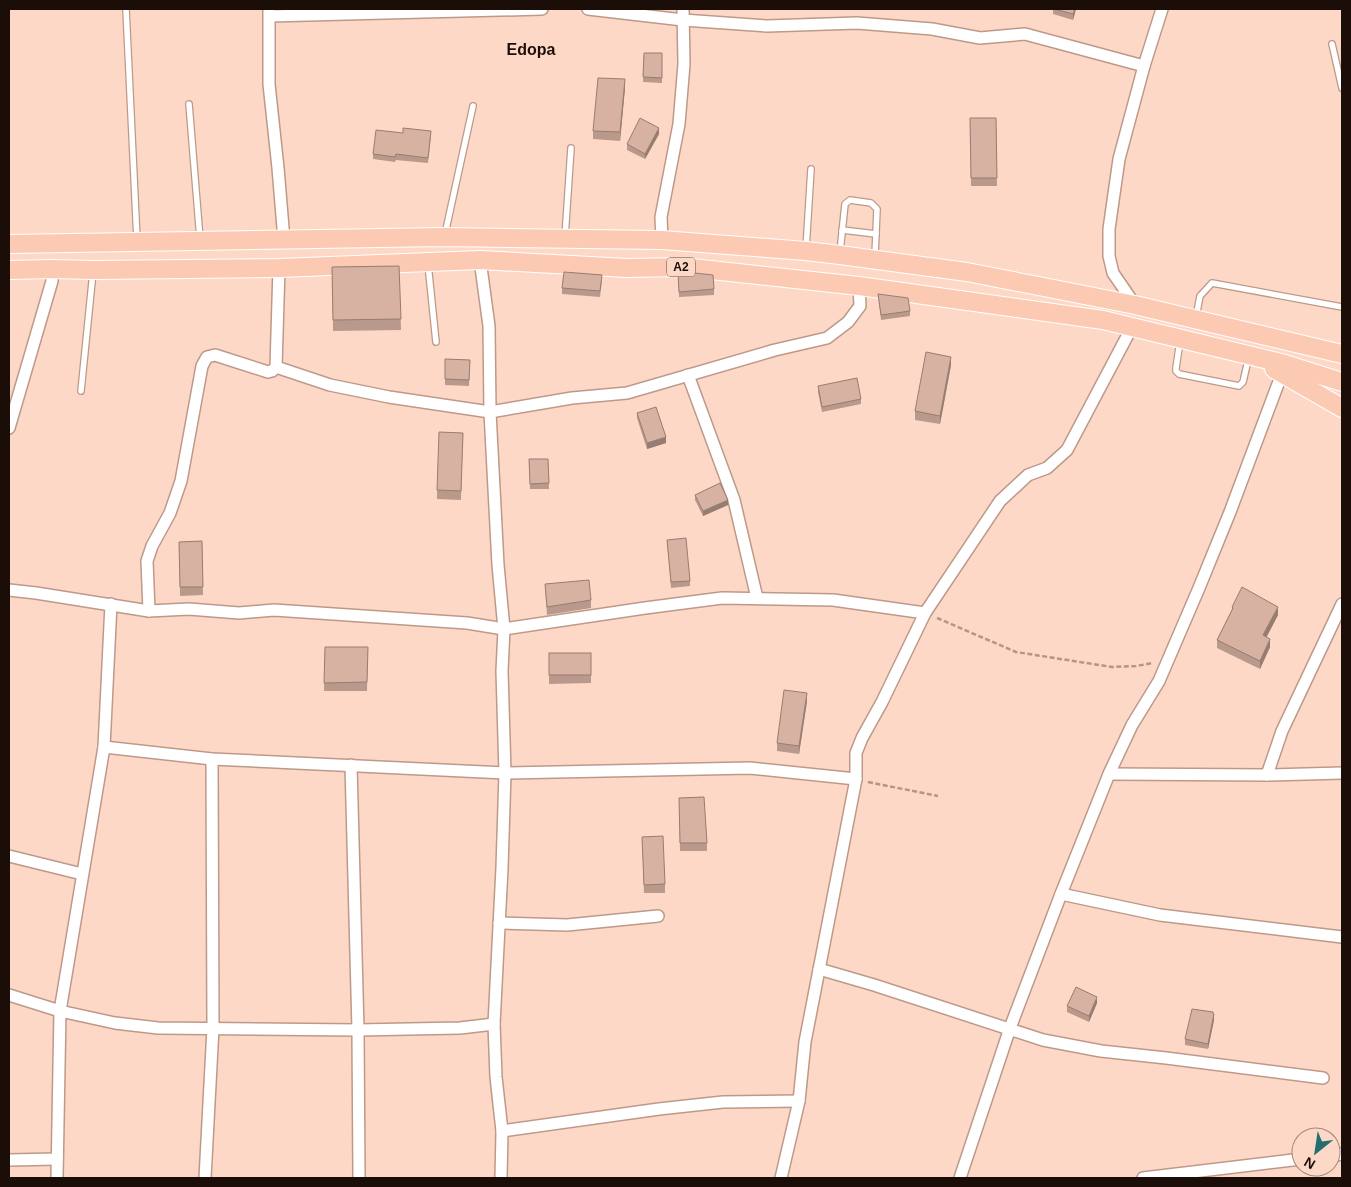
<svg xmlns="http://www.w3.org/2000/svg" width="1351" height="1187" viewBox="0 0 1351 1187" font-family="Arial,sans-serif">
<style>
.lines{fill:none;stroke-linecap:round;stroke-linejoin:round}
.service-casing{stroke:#bd998a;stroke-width:8}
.minor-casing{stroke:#bd998a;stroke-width:14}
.trunk-casing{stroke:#fff;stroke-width:20}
.path{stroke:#b39688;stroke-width:2.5;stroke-dasharray:5 2.5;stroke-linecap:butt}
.service{stroke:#fff;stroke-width:5.5}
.minor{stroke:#fff;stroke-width:11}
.trunk{stroke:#fccab3;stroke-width:18}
.wall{fill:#b9998b}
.shaded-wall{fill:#967d71}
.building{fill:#d7b2a2;stroke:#967d71}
.labels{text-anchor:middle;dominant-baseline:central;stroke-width:4;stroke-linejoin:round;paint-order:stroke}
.shield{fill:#fed8c7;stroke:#5f4b42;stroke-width:1}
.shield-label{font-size:12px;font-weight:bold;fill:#1b0e09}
.quarter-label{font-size:16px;font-weight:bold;fill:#1b0e09;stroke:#fed8c7}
</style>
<rect width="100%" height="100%" fill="#fed8c7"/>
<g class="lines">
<g class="service-casing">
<g id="service">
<path d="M126,9L137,240"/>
<path d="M1332,44L1342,88"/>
<path d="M189,104L200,239"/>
<path d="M842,230L876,234"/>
<path d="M445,234L473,106"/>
<path d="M565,237L571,148"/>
<path d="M806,249L811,169"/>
<path d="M840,252L845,204L850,200L871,203L877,209L875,256"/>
<path d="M428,264L436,342"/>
<path d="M1196,317L1200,296L1212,283L1342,307"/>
<path d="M1180,341L1176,368V371L1179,374L1239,386L1243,382L1249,356"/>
<path d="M81,391L93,272"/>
</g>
</g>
<g class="minor-casing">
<g id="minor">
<path d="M588,9L683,20L767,26L857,23L932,29L980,38L1025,34L1144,66"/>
<path d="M269,10V84L278,168L284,240"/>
<path d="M270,16L542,9"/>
<path d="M662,240L661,217L679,124L684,64L683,9"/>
<path d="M480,260L489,326L490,412L498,565L504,629L502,671L505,773L502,868L494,1024L496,1077L502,1131L501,1178"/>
<path d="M1135,305L1113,273L1109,256V229L1119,159L1144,66L1162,9"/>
<path d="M276,367L330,385L389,397L490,412L572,398L627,393L775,350L827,338L848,322L860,306L859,286"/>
<path d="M688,375L734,500L757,598"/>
<path d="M9,428L52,281V269"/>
<path d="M9,590L36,593L149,611L189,609L239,613L274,610L467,623L504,629L645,608L722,598L833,600L925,613"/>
<path d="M149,611L147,561L152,546L170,513L181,481L202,366L207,357L215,355L268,372L272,371L276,367L279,268"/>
<path d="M104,747L111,604"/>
<path d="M351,765L358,1030L359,1178"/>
<path d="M1109,774L1267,775L1342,773"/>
<path d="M1267,775L1282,731L1342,604"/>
<path d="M9,856L82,874"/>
<path d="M1061,894L1160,915L1342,937"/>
<path d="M499,923L567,925L658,916"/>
<path d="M819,969L874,985L1043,1040L1101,1051L1166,1058L1323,1078"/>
<path d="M9,995L60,1011L104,747L212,759L505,773L750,768L856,779"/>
<path d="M502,1131L659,1109L723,1102L799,1101"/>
<path d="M1331,1156L1342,1154"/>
<path d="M9,1160L57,1159"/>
<path d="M57,1178L60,1011L115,1023L158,1028L358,1030L460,1028L494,1024"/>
<path d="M205,1178L213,1028L212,759"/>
<path d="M781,1178L799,1101L805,1042L856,779V753L862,738L882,702L925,613L1000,501L1028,475L1047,468L1067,450L1132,327"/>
<path d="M960,1178L1010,1028L1061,894L1109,774L1132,725L1159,681L1199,588L1230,512L1284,368"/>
<path d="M1143,1178L1301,1159"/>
</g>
</g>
<g class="trunk-casing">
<g id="trunk">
<path d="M9,244L444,237L662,240L806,251L840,255L967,272L1135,305L1342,354"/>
<path d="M9,270L52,269L94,270L279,268L480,260L627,268L683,267L859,286L1103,320L1285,364L1342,382"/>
<path d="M1274,369L1342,408"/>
</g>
</g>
<g class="path">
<path d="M937,618L1016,652L1112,667L1136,666L1153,663"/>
<path d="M868,782L938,796"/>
</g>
<use href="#service" class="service"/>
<use href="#minor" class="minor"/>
<use href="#trunk" class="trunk"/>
</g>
<g class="wall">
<path d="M1053,9H1076L1073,20L1053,14Z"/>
<path d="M644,53H662V83L643,82Z"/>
<path d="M625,88L620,141L593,139V131Z"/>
<path d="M970,118H996L997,186H971Z"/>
<path d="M659,134L645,159L627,150V144Z"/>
<path d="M431,136L428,163L396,160L395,162L373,159V154Z"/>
<path d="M399,266L401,330L333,331L332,267Z"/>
<path d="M678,273L714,289V295L679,297Z"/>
<path d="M602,280L600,297L562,294V288Z"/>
<path d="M878,294L910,311V316L881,320Z"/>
<path d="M445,359L470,360L469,386L445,385Z"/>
<path d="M951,365L940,424L915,420V411Z"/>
<path d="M818,386L861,399V404L822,412L818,392Z"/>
<path d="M637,413L666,443L647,449L637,418Z"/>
<path d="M463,433L461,500L437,499V490Z"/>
<path d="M529,459H548L549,489H530Z"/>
<path d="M695,495L728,505L703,516L695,500Z"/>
<path d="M667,540L690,581V586L671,588Z"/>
<path d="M202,541L203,595L180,596L179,542Z"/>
<path d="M545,584L591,600V608L547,615Z"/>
<path d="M1232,607L1278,615L1266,637L1270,647L1260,669L1217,648V640L1232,610Z"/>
<path d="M325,647H368L367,691H324Z"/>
<path d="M549,653H591V683L549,684Z"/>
<path d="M807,701L799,754L777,751V743Z"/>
<path d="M679,798L707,843V851H680Z"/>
<path d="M642,837L665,884V893H644Z"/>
<path d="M1097,1003L1089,1022L1067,1012V1006Z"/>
<path d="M1213,1014L1214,1020L1208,1049L1185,1045V1039Z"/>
</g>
<g class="shaded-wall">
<path d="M1075,9H1076L1073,20V14Z"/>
<path d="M625,79V88L620,141V132Z"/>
<path d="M659,128V134L645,159V154Z"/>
<path d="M951,357V365L940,424V416Z"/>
<path d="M666,437V443L647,449V443Z"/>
<path d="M728,500V505L703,516V511Z"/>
<path d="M1278,607V615L1263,644V635Z"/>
<path d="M1270,639V647L1260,669V661Z"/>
<path d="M807,693V701L799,754V746Z"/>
<path d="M1097,997V1003L1089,1022V1016Z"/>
<path d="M1214,1014V1020L1208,1049V1044Z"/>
</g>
<g class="building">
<path d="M1054,9H1075L1073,14Z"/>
<path d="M644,53H662V78L643,77Z"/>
<path d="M598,78L625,79L620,132L593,131Z"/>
<path d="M640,118L659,128L645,154L627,144Z"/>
<path d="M970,118H996L997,178H971Z"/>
<path d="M403,128L431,131L428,158L396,154L395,157L373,154L376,130L403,133Z"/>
<path d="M399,266L401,319L333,320L332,267Z"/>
<path d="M564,272L602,275L600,291L562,288Z"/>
<path d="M685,272L713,275L714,289L679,292L678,273Z"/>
<path d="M878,294L908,298L910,311L881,315Z"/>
<path d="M926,352L951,357L940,416L915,411Z"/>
<path d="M445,359L470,360L469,380L445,379Z"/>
<path d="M857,378L861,399L822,407L818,386Z"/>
<path d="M656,407L666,437L647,443L637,413Z"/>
<path d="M439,432L463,433L461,491L437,490Z"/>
<path d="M529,459H548L549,483L530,484Z"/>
<path d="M720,483L728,500L703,511L695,495Z"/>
<path d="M686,538L690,581L671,582L667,540Z"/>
<path d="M202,541L203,587H180L179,542Z"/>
<path d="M589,580L591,600L547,607L545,584Z"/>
<path d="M1242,587L1278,607L1263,635L1270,639L1260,661L1217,640L1233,608L1232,607Z"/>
<path d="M325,647H368L367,682L324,683Z"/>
<rect x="549" y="653" width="42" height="22"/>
<path d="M784,690L807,693L799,746L777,743Z"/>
<path d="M704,797L707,843H680L679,798Z"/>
<path d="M663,836L665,884L644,885L642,837Z"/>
<path d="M1076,987L1097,997L1089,1016L1067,1006Z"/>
<path d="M1192,1009L1213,1012V1014H1214L1208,1044L1185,1039Z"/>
</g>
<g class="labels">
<rect class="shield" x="667" y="257.5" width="28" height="19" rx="4"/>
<g class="shield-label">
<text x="681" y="267">A2</text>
</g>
<g class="quarter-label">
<text x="531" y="49">Edopa</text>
</g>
</g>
<rect width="1351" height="1187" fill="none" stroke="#1b0e09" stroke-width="20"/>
<g transform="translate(1316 1152) rotate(210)"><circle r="24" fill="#fed8c7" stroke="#a3877b"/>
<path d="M0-4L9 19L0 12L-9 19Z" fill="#236e6e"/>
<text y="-8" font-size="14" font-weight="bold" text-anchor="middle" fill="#1b0e09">N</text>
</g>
</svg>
